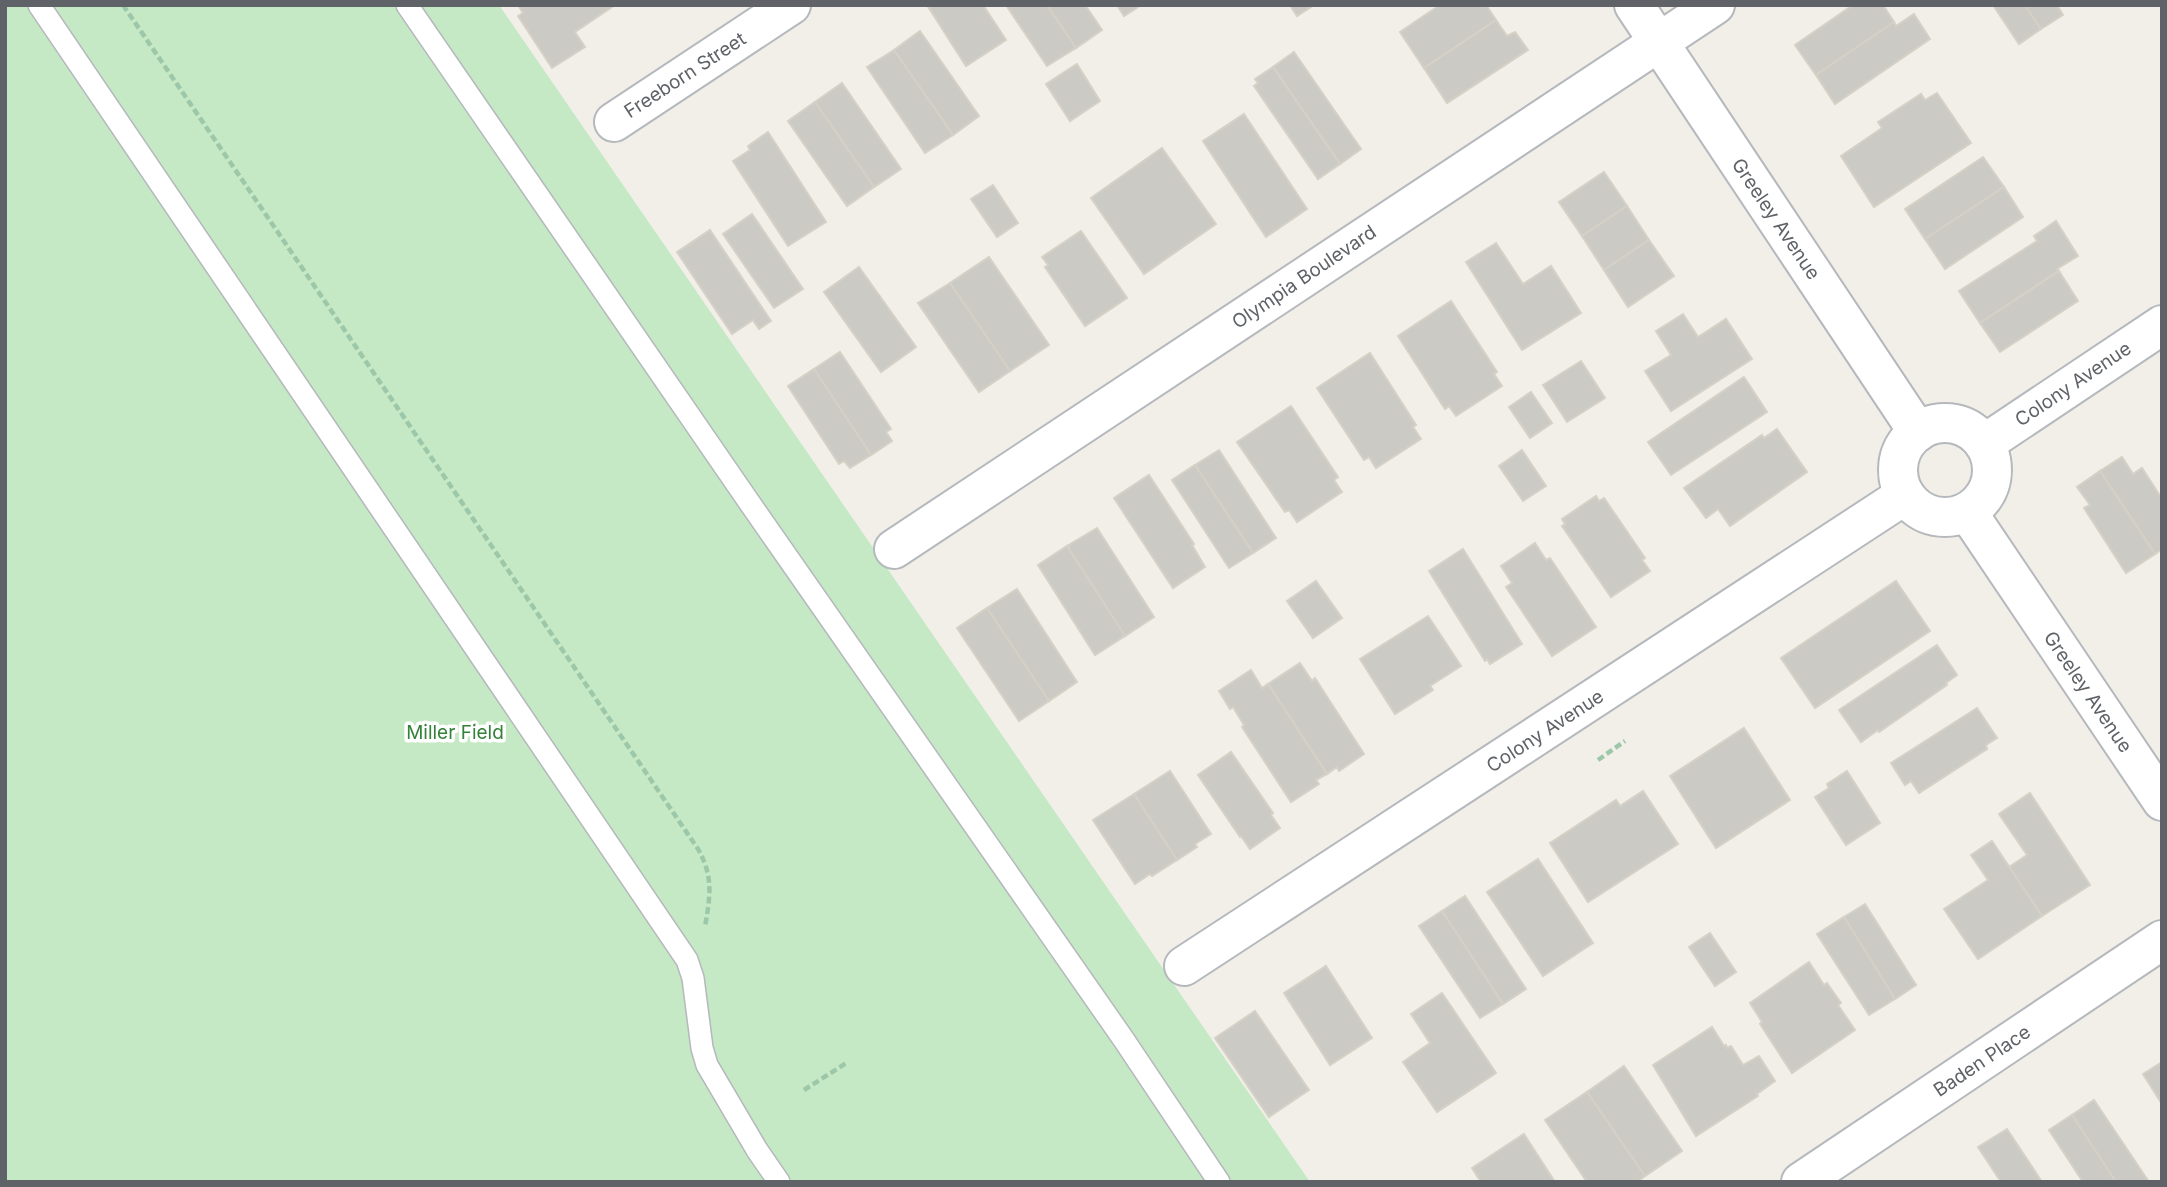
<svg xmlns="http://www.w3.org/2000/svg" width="2167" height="1187" viewBox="0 0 2167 1187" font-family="Inter,sans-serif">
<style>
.green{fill:#c5e8c5}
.building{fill:#cccac5;stroke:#d6d1c6;stroke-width:2}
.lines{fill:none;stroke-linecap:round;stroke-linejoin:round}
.service-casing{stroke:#b5b8bc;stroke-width:24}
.minor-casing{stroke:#b5b8bc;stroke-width:42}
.path{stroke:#9cc7a9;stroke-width:4.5;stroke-dasharray:7 3.5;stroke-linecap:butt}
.service{stroke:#fff;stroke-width:21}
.minor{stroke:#fff;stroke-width:38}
.labels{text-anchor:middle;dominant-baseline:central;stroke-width:7;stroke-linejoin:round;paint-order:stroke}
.street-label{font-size:19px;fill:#5f6368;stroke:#fff}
.park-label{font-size:19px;fill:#348238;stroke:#fff}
</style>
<rect width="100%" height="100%" fill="#f1efe8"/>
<path class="green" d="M5,5H499L1310,1182H5Z"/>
<g class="building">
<path d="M518,5H615L575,32L585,47L552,68L518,16L523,13Z"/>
<path d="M927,5H983L1006,40L966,66Z"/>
<path d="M1006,5H1047L1076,48L1047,66Z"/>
<path d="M1047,5H1085L1102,30L1076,48Z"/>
<path d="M1117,5H1141L1124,16Z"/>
<path d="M1290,5H1314L1297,16Z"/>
<path d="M1440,5H1486L1496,20L1424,68L1400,32Z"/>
<path d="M1853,5H1883L1894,22L1816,75L1795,45Z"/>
<path d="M1993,5H2025L2041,29L2019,44Z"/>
<path d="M2025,5H2057L2063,15L2041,29Z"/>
<path d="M1914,14L1930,39L1835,104L1816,75L1894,22L1896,26Z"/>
<path d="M1496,20L1507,36L1515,32L1528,50L1447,103L1424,68Z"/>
<path d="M920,31L979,116L953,135L894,50Z"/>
<path d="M894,50L953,135L925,153L867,67Z"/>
<path d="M1294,52L1361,149L1340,164L1273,67Z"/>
<path d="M1077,64L1100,101L1070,121L1046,84Z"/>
<path d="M1273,67L1340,164L1318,179L1254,86L1258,83L1255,79Z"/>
<path d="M842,83L901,169L874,187L815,102Z"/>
<path d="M1937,93L1971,143L1874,207L1841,156L1882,128L1878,122L1921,94L1925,100Z"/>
<path d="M815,102L874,187L847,206L788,121Z"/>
<path d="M1244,114L1307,209L1266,237L1203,141Z"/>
<path d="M768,132L826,222L788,246L733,161L750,150L748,146Z"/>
<path d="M1162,148L1216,224L1144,274L1091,198Z"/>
<path d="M1983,157L2004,187L1925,239L1905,209Z"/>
<path d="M1604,172L1627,206L1582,236L1559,202Z"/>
<path d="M993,185L1018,223L997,237L971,199Z"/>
<path d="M2004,187L2023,217L1945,269L1925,239Z"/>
<path d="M1627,206L1649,240L1604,270L1582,236Z"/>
<path d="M752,214L803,289L774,308L723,234Z"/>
<path d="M2056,221L2078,256L2057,269L2059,271L1980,323L1959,291L2037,241L2034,236Z"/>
<path d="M710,230L771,321L759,329L753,320L732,334L677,252Z"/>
<path d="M1081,231L1127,298L1085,326L1045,267L1048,265L1042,257Z"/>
<path d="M1649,240L1674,276L1628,307L1604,270Z"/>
<path d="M1496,243L1523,284L1551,266L1581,313L1522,350L1466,262Z"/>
<path d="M989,257L1049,345L1010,371L950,283Z"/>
<path d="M859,267L916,347L881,372L824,292Z"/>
<path d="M2059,271L2078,301L2000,352L1980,323Z"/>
<path d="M950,283L1010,371L979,392L918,303Z"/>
<path d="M1451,301L1497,372L1494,374L1502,386L1456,416L1449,406L1445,409L1398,336Z"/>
<path d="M1683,314L1698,337L1726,319L1752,359L1671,411L1645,371L1671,355L1656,331Z"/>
<path d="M840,352L891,429L886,432L892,441L871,455L814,369Z"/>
<path d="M1370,353L1416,425L1413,427L1421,439L1376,468L1369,457L1364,460L1317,388Z"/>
<path d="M1581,361L1605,398L1567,422L1543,385Z"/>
<path d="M814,369L871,455L850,468L844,461L839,464L788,386Z"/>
<path d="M1744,377L1767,412L1671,475L1648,442Z"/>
<path d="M1531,392L1552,423L1530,438L1509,407Z"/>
<path d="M1291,406L1338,477L1334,480L1342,492L1297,522L1289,510L1285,512L1237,442Z"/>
<path d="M1777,429L1807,472L1730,526L1718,509L1706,518L1684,488L1762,435L1764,438Z"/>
<path d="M1219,450L1276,538L1253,553L1195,465Z"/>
<path d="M1522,450L1546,486L1523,501L1499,466Z"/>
<path d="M2122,457L2133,474L2142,468L2162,499V549L2155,554L2100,471Z"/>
<path d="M1195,465L1253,553L1229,568L1172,480Z"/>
<path d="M2100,471L2155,554L2126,573L2084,508L2090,505L2077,487Z"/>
<path d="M1149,475L1194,544L1192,545L1205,567L1173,588L1114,498Z"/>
<path d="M1596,496L1599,501L1604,498L1645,558L1642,560L1650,571L1611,597L1562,526L1565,524L1562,519Z"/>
<path d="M1097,528L1154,617L1125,636L1067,546Z"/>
<path d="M1535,543L1546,560L1550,558L1596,627L1552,656L1506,587L1512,583L1501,566Z"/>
<path d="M1067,546L1125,636L1095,655L1038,565Z"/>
<path d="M1463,549L1522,644L1490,664L1487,659L1485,661L1429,571Z"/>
<path d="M1316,581L1342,618L1313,638L1287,601Z"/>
<path d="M1896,581L1930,631L1815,708L1781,658Z"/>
<path d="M1017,589L1077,682L1049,701L987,608Z"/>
<path d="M987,608L1049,701L1019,721L957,628Z"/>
<path d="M1428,616L1461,666L1430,686L1433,690L1395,714L1360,659Z"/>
<path d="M1937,645L1957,675L1946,683L1947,685L1879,732L1878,730L1861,742L1839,710Z"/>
<path d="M1300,663L1312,681L1315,678L1364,754L1339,771L1337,767L1327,774L1268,684Z"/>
<path d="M1251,670L1262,688L1268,684L1327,774L1316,780L1319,784L1291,802L1242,727L1244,725L1233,707L1230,709L1219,691Z"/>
<path d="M1977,708L1997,738L1986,745L1987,749L1919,793L1911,781L1905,785L1891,763Z"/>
<path d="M1744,728L1790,800L1716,848L1670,776Z"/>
<path d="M1231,752L1273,813L1271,815L1280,828L1250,849L1241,836L1240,837L1198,775Z"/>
<path d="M1170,771L1211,834L1195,844L1197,847L1177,860L1134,794Z"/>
<path d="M1847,771L1880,823L1846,845L1815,797L1829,788L1827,784Z"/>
<path d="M1643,791L1678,844L1588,902L1550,843L1616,800L1620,806Z"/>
<path d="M2030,793L2090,885L2042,916L2009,867L2027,855L1999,814Z"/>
<path d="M1134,794L1177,860L1152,876L1150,874L1135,884L1093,820Z"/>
<path d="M1992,841L2042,916L1978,959L1944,909L1988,880L1971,855Z"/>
<path d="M1538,859L1593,943L1543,976L1487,892Z"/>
<path d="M1465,896L1526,989L1503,1004L1442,911Z"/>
<path d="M1865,904L1916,985L1895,999L1844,917Z"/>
<path d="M1442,911L1503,1004L1480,1018L1419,926Z"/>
<path d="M1844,917L1895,999L1869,1015L1817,934Z"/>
<path d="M1710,933L1736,972L1715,986L1689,947Z"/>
<path d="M1809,962L1824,985L1827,983L1841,1003L1838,1005L1855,1030L1792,1073L1760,1024L1762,1022L1750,1003Z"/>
<path d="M1326,966L1372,1038L1330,1065L1284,993Z"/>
<path d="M1442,993L1496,1073L1437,1112L1403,1062L1430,1043L1411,1014Z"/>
<path d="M1255,1011L1309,1090L1269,1117L1215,1038Z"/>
<path d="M1712,1027L1724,1046L1726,1045L1727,1048L1731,1046L1743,1065L1759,1056L1775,1081L1757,1094L1758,1096L1696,1136L1653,1065Z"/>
<path d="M2162,1062V1104L2143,1074Z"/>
<path d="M1624,1066L1682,1151L1645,1176L1587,1092Z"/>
<path d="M1587,1092L1645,1176L1637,1182H1587L1545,1120Z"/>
<path d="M2094,1100L2149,1182H2116L2072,1115Z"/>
<path d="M2072,1115L2116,1182H2083L2049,1130Z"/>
<path d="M2007,1129L2042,1182H2001L1978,1147Z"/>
<path d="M1524,1134L1555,1182H1481L1472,1168Z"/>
</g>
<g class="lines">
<g class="service-casing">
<g id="service">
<path d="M39,5L687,960L693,978L702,1048L707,1065L757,1150L779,1182"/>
<path d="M407,5L749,502L1124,1040L1219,1182"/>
</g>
</g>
<g class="minor-casing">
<g id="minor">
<path d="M1634,5L1918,432"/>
<path d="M614,122L791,5"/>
<circle cx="1945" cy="470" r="47"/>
<path d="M1984,444L2162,325"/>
<path d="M1968,513L2162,801"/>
<path d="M894,549L1715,5"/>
<path d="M1184,966L1905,495"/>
<path d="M1801,1182L2162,940"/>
</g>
</g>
<g class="path">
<path d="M123,5L698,849C714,877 710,897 705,927"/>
<path d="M1598,760L1625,741"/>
<path d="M804,1090L848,1062"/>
</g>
<use href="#service" class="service"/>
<use href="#minor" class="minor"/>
</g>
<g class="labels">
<g class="street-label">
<text transform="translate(685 75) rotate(-33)">Freeborn Street</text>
<text transform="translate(1776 219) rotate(56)">Greeley Avenue</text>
<text transform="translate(1304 277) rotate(-34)">Olympia Boulevard</text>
<text transform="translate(2073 384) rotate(-34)">Colony Avenue</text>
<text transform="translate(2088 692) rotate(56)">Greeley Avenue</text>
<text transform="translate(1545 731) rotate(-33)">Colony Avenue</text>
<text transform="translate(1982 1061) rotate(-34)">Baden Place</text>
</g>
<g class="park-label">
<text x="455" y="732">Miller Field</text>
</g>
</g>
<rect width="2167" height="1187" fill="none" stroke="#5f6368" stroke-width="14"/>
</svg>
